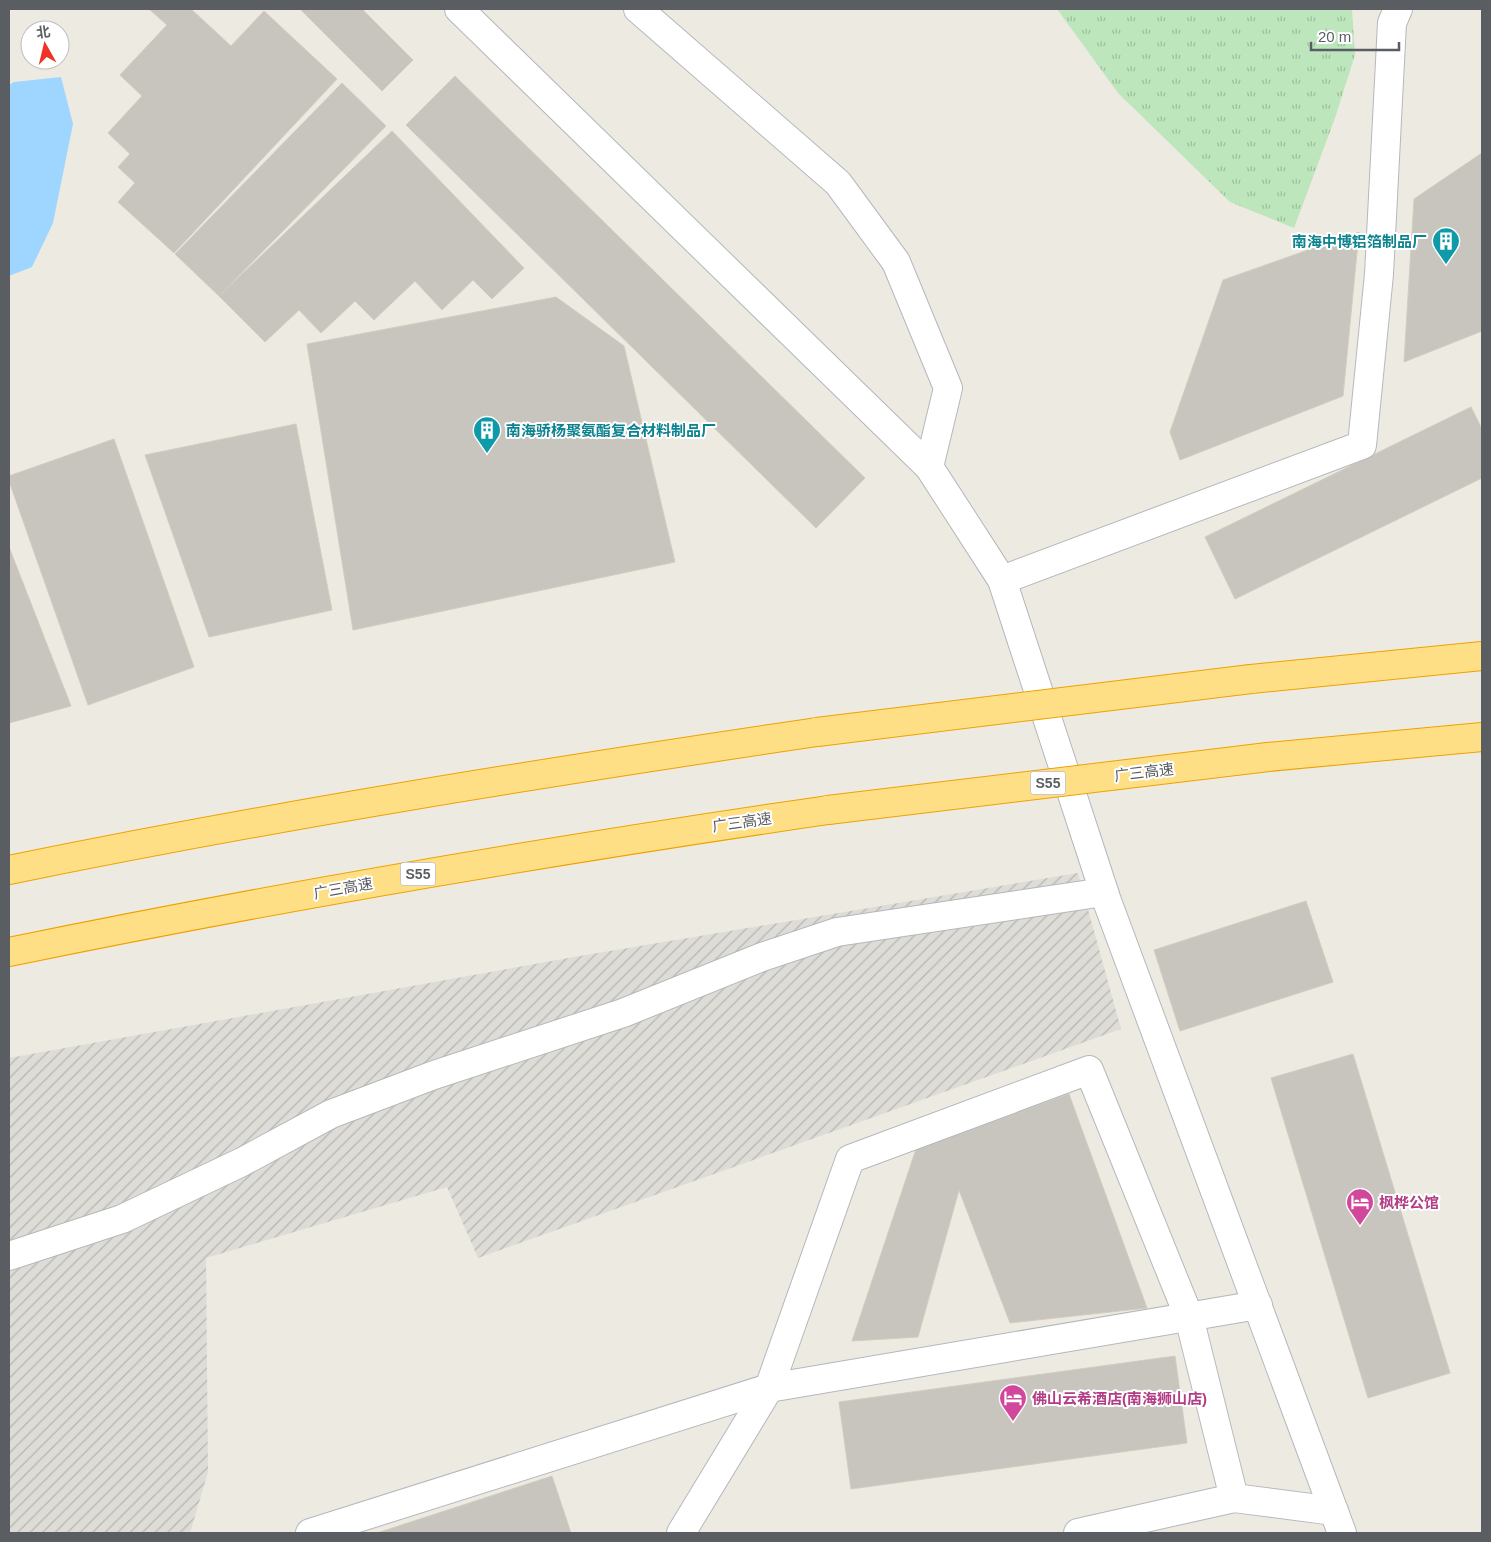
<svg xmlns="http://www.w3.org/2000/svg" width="1491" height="1542" viewBox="0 0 1491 1542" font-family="Arial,'Noto Sans SC',sans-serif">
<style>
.industrial{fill:url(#industrial-furrows)}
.grass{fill:url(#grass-tufts)}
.water{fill:#9fd6ff}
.building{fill:#c8c5be;stroke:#d2ccbf}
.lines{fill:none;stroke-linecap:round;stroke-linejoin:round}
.minor-casing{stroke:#b4b8bc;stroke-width:30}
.highway-casing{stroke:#eea200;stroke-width:30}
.minor{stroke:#fff;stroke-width:28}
.highway{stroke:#ffdf86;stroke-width:28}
.highway-bridge-casing{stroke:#eea200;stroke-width:30;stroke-linecap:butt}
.highway-bridge{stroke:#ffdf86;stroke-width:28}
.labels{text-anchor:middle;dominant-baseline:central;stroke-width:4;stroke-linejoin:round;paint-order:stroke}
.shield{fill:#fff;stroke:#8c8e92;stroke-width:1}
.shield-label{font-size:14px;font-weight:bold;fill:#5a5e63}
.culture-label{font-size:15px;font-weight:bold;fill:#0d838f;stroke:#fff;text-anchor:end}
.street-label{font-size:15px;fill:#5a5e63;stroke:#fff}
.hotel-label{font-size:15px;font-weight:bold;fill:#b23c85;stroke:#fff;text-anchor:start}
</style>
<defs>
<pattern id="industrial-furrows" width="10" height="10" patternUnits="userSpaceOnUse" patternTransform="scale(1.25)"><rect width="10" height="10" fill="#dedcd6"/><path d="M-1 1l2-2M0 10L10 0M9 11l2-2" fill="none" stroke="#b7b6b1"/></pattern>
<pattern id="grass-tufts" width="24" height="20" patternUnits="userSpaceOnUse" patternTransform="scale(1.25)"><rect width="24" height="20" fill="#bde6bc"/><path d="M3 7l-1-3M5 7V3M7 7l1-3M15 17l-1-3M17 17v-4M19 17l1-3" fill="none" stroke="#9dbe9c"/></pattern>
</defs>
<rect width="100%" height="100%" fill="#edeae1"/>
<path class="industrial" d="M1078,873L1121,1029L478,1258L447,1187L206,1258L208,1472L190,1533H9V1058L574,957Z"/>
<path class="grass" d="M1057,9H1352L1355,55L1335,118L1294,228L1230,202L1118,93Z"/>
<path class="water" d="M61,77L73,124L53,223L32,267L9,276V85L14,82Z"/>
<g class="building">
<path d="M149,9H191L231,46L264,11L337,79L174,253L118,202L135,183L118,167L130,154L108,133L142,96L120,75L167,25Z"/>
<path d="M300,9H362L413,60L382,91Z"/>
<path d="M455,76L865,478L816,528L406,125Z"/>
<path d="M342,83L386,126L219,296L175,254Z"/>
<path d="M392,131L524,268L492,299L473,280L442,310L415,281L374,320L355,301L321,333L299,310L265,342L219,296Z"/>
<path d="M1482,153V331L1404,362L1414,199Z"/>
<path d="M1359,232L1343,396L1180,460L1170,432L1223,280Z"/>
<path d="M556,297L624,346L675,562L353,630L307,344Z"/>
<path d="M1471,407L1482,429V478L1235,599L1205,537Z"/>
<path d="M296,424L332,610L209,637L145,455Z"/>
<path d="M114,439L194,667L88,705L9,481V476Z"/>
<path d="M9,547L71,706L9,723Z"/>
<path d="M1306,901L1333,982L1180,1031L1154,950Z"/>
<path d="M1353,1054L1450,1373L1368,1398L1271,1078Z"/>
<path d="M1069,1094L1147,1308L1010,1323L959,1190L918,1337L852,1341L916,1149Z"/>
<path d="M1175,1356L1187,1443L851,1489L839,1402Z"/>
<path d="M552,1476L571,1533H377Z"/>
</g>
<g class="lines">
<g class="minor-casing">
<g id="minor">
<path d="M459,9L929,467L1002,580L1107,901L1342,1533"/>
<path d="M638,9L838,183L896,262L948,388L929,467"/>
<path d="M1002,580L1362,445L1379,274L1392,23L1398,9"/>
<path d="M9,1256L122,1219L242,1162L331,1114L434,1075L623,1013L762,957L837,932L1104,892"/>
<path d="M1234,1498L1334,1511"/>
<path d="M310,1533L769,1388L850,1159L1089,1070L1189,1317L1234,1498L1078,1533"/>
<path d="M681,1533L769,1388L1258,1305"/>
</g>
</g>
<g class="highway-casing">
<g id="highway">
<path d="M1251,679L1482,656"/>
<path d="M1268,757L1482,737"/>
<path d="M9,870C277,815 547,772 817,732"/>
<path d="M9,952C281,896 554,850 828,810"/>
</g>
</g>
<use href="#minor" class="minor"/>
<use href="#highway" class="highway"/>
<g class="highway-bridge-casing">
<g id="highway-bridge">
<path d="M817,732L1251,679"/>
<path d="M828,810L1268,757"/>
</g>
</g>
<use href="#highway-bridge" class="highway-bridge"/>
</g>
<defs>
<g id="building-pin" transform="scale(1.4375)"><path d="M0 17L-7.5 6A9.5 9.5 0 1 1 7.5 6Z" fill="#0f9aa8" stroke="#fff"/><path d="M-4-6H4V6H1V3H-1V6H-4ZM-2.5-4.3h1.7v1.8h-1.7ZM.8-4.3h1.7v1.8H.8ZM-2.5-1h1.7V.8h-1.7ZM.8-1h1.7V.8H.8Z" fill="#fff"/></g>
<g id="hotel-pin" transform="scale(1.4375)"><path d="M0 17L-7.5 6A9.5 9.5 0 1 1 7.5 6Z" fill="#d1479c" stroke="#fff"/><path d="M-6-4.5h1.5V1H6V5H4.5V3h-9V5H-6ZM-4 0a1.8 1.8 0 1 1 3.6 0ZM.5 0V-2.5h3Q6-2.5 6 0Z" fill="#fff"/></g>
</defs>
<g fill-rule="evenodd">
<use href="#building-pin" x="1446" y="241"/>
<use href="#building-pin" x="487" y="430"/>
<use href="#hotel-pin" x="1360" y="1202"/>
<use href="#hotel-pin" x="1013" y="1398"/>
</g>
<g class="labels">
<g class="shield">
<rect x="1030.5" y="771.5" width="35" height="23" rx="4"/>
<rect x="400.5" y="862.5" width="35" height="23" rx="4"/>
</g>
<g class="shield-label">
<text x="1048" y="783">S55</text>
<text x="418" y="874">S55</text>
</g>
<g class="culture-label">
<text x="1427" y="241">南海中博铝箔制品厂</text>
<text x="506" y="430" text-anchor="start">南海骄杨聚氨酯复合材料制品厂</text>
</g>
<g class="street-label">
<text transform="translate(1144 772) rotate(-7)">广三高速</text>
<text transform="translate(742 822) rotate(-8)">广三高速</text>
<text transform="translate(343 888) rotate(-10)">广三高速</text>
</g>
<g class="hotel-label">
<text x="1379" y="1202">枫桦公馆</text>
<text x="1032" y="1398">佛山云希酒店(南海狮山店)</text>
</g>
</g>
<rect width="1491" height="1542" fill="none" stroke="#5a5e63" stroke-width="20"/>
<g transform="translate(45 45) rotate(352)"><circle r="24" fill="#ffffff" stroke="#bdbfc1"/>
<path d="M0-4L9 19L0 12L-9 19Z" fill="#ee3426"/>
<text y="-8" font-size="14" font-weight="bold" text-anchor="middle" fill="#5a5e63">北</text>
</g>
<path d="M1311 42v8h88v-8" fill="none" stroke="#5a5e63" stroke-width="2.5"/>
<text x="1318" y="42" font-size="15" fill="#5a5e63" stroke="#ffffff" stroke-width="4" paint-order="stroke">20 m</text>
</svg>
